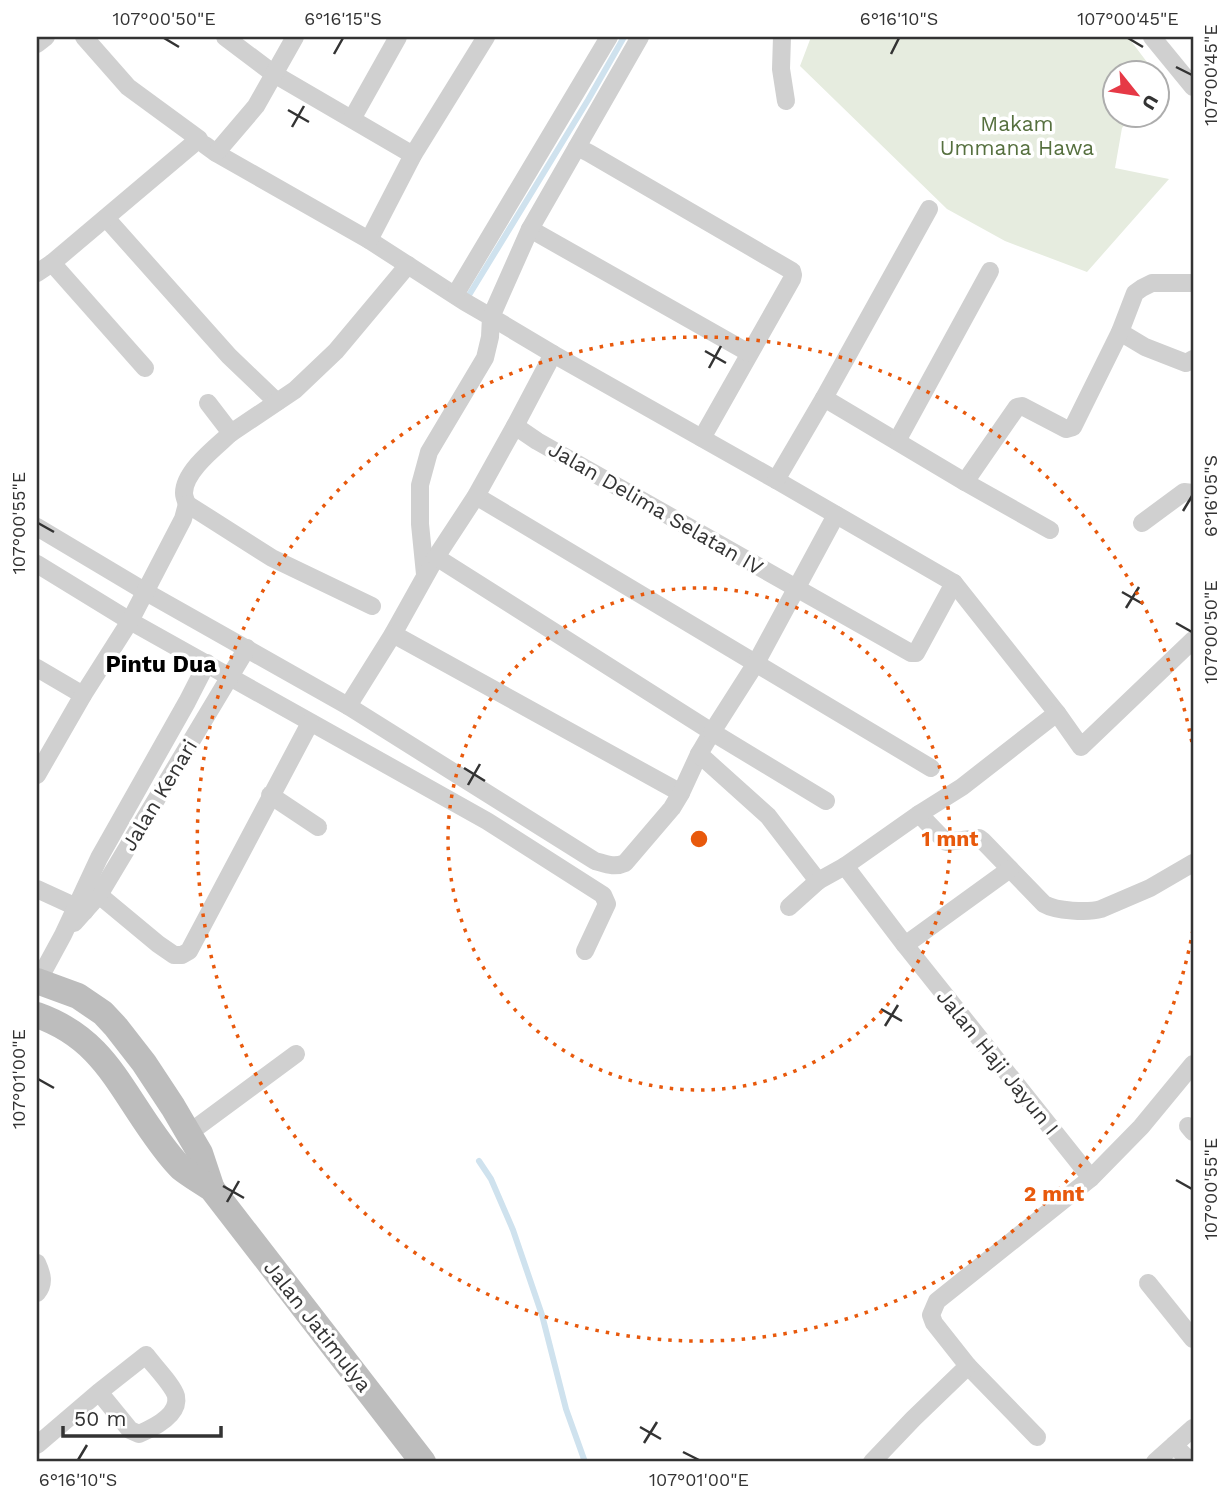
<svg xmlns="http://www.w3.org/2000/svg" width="1230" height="1499" viewBox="0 0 1230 1499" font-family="'Work Sans',sans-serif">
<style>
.green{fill:#e6ecdf}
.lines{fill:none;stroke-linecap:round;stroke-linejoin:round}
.stream{stroke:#cfe2ee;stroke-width:6}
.minor{stroke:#d0d0d0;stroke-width:18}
.secondary{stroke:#bdbdbd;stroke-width:26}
.ticks{fill:none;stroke:#333;stroke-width:2.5}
.ring{fill:none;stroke:#e8590c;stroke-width:3.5;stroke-dasharray:3.5 7}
.labels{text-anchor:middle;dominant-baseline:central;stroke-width:7;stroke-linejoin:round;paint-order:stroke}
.park-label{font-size:21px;fill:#56703f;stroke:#fff}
.street-label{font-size:21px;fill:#333;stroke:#fff}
.neighbourhood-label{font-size:23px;font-weight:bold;fill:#000;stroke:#fff}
.centre{fill:#e8590c;stroke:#fff;stroke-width:3.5}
.ring-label{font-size:21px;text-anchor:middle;font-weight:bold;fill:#e8590c;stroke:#fff;stroke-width:7;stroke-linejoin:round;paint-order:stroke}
.neatline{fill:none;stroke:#333;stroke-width:2.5}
.ticks-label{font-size:18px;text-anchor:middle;fill:#333}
</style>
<rect width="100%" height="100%" fill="#fff"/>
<path class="green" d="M811,37H1128L1156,74H1114V116H1132L1122,128L1115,168L1169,179L1087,272L1005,241L947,209L800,66Z"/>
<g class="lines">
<g class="stream">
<path d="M466,300L588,100L624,37"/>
<path d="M479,1161L491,1179L513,1230L542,1315L566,1409L585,1462"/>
</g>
<g class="minor">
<path d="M225,37L274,74L413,155"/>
<path d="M782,37L781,69L786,101"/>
<path d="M1152,37L1193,87"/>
<path d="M37,44L46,37"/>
<path d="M352,119L398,37"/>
<path d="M205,145L216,153L369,240L465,302L491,317L490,337L485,358L429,452L420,485V524L425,574"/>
<path d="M577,147L589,153L792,271L793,275L792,279L702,438"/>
<path d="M216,153L256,106L295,37"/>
<path d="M106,218L229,356L277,402"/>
<path d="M530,229L749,353"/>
<path d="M369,240L413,155L486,37"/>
<path d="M52,263L199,139L128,87L84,37"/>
<path d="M37,273L52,263L145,368"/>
<path d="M455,295L609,37"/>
<path d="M1120,332L1145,347L1186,363L1193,359"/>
<path d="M553,354L776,480L954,583L1057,713L1081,747L1193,640"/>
<path d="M824,398L965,482L1017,407L1022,406L1066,429L1073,427L1120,332L1135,293L1142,288L1152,283H1193"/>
<path d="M515,426L537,441L911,653H916L954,583"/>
<path d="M231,433L295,390L336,351L408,265"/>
<path d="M897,441L990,271"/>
<path d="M776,480L824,398L929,209"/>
<path d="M965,482L1050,530"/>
<path d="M476,496L931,768"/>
<path d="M187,504C186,501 184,497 184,493C184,471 216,447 231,433L208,403"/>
<path d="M1142,523L1184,492L1193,493"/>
<path d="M37,527L146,592L348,706L393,634L436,557L476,496L515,426L553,354L491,317L530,229L640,37"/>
<path d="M37,564L130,621L487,821L603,895L607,904L585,951"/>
<path d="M393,634L681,793"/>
<path d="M37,668L83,695"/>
<path d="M348,706L595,861C606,864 614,868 625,863L672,808L681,793L699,754L712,732L436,557"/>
<path d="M699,754L768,816L818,881"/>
<path d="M37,775L83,695L130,621L183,519L187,504L272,558L372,606"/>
<path d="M270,795L318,827"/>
<path d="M826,801L712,732L756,663L836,515"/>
<path d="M919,814L946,842L979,838L983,841L1044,904C1056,911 1088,913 1101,909L1150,888L1193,863"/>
<path d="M845,866L905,945L1091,1178"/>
<path d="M37,889L85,911"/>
<path d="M99,895L158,944L174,955H182L189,951L310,723"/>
<path d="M789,907L818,881L845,866L919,814L962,787L1057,713"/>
<path d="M74,923L99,895L247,648"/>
<path d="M905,945L1010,869"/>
<path d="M38,981L63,935L99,858L187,702L207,663"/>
<path d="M1188,1126L1193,1132"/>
<path d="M189,1133L296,1054"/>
<path d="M37,1263C42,1274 45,1283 37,1293"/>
<path d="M1148,1283L1193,1339"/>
<path d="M968,1366L1037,1437"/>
<path d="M37,1445L99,1392L146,1355C153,1365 173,1385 176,1396C180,1415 153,1428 139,1434L130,1430L99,1392"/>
<path d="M872,1462L913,1419L968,1366L934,1323L931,1315L937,1301L1091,1178L1141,1127L1193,1064"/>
<path d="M1155,1462L1174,1445"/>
<path d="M1191,1462L1174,1445L1193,1428"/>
</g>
<g class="secondary">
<path d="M37,981L78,996L103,1013L116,1027L144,1063L173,1107L200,1153L212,1189"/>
<path d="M37,1015C99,1037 116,1080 151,1130C160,1143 170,1157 181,1168C191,1176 202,1182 212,1189L423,1462"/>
</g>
</g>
<path class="ticks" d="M164,38L179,47M1128,38L1143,47M334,54L343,38M891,54L899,38M1176,67L1192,75M288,110L309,122M292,127L304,106M705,351L726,363M709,368L721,346M1183,511L1192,496M38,523L54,532M1122,592L1143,604M1126,608L1139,587M1176,623L1192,632M464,768L485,781M468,785L480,764M881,1009L902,1021M885,1026L898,1005M38,1079L54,1088M1176,1180L1192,1189M223,1186L244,1198M227,1202L239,1181M640,1427L661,1439M644,1443L657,1422M683,1452L699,1460M78,1460L87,1445"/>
<g class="ring">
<circle cx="699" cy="839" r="251"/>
<path d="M1193 930A502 502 0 1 1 1193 748"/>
</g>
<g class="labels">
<g class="park-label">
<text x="1017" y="123">Makam<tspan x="1017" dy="24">Ummana Hawa</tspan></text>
</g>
<g class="street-label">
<text transform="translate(656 508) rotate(30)">Jalan Delima Selatan IV</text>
<text transform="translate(159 795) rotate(-59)">Jalan Kenari</text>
<text transform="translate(998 1062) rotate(51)">Jalan Haji Jayun I</text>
<text transform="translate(318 1326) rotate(52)">Jalan Jatimulya</text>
</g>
<g class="neighbourhood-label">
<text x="161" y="664">Pintu Dua</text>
</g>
</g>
<circle cx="699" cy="839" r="10" class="centre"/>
<g class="ring-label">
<text x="950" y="846">1 mnt</text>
<text x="1054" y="1201">2 mnt</text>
</g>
<rect width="1230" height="1499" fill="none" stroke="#ffffff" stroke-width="77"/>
<g transform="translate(1136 94) rotate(120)"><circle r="33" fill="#ffffff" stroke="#adadad" stroke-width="2"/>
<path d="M0-5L12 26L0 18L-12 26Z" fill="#e63946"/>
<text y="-10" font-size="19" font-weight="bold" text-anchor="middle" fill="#333333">U</text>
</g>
<path d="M63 1426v10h158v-10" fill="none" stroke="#333333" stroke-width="3.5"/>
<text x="74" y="1426" font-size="21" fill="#333333" stroke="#ffffff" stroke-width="5" paint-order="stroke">50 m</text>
<rect x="38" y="38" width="1154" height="1422" class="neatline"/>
<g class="ticks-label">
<text x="164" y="25">107°00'50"E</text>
<text x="343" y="25">6°16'15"S</text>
<text x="899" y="25">6°16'10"S</text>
<text x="1128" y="25">107°00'45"E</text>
<text transform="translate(1211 75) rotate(-90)" y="6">107°00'45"E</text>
<text transform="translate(1211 496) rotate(-90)" y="6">6°16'05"S</text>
<text transform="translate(19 523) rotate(-90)" y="6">107°00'55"E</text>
<text transform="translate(1211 632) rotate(-90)" y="6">107°00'50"E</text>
<text transform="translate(19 1079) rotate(-90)" y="6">107°01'00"E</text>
<text transform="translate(1211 1189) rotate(-90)" y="6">107°00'55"E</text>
<text x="78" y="1486">6°16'10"S</text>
<text x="699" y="1486">107°01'00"E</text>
</g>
</svg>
